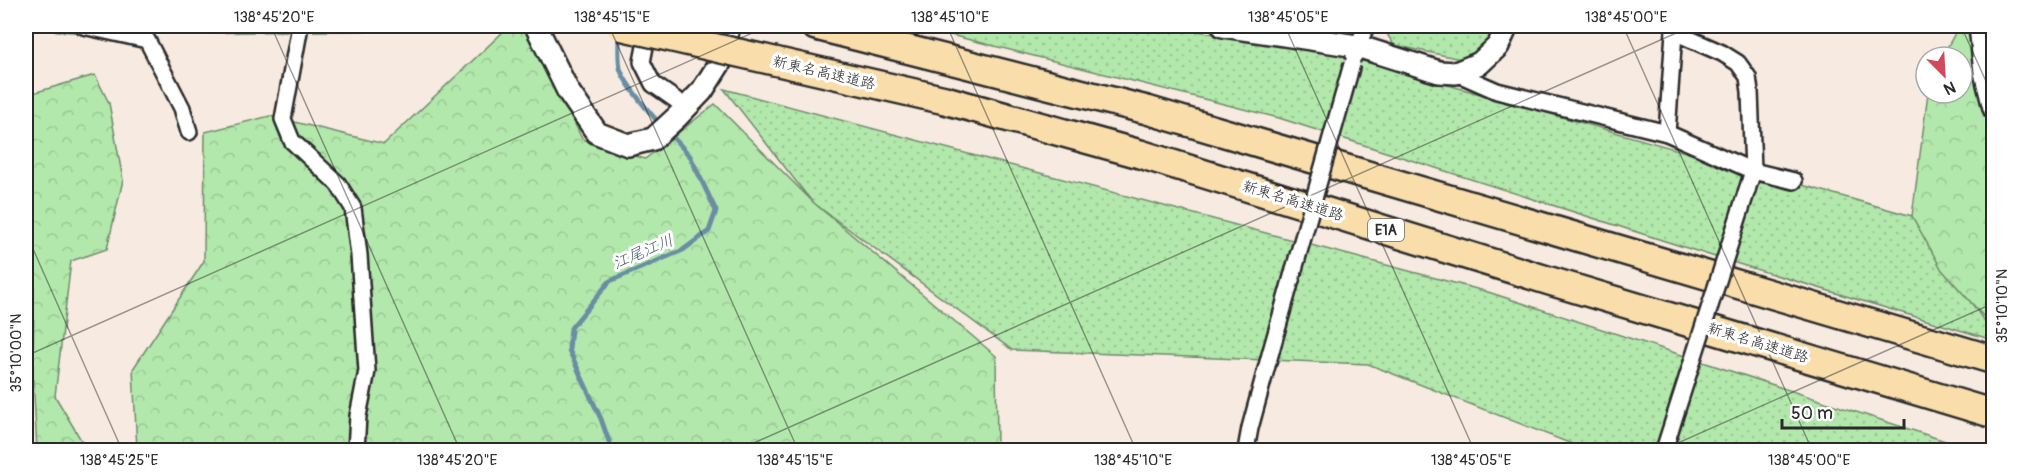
<svg xmlns="http://www.w3.org/2000/svg" width="2019" height="476" viewBox="0 0 2019 476" font-family="Pangolin,'Klee One',sans-serif">
<style>
.grass{fill:url(#grass-dots);stroke:#6e8a6b;stroke-width:1.5}
.forest{fill:url(#forest-crowns);stroke:#6e8a6b;stroke-width:1.5}
.lines{fill:none;stroke-linecap:round;stroke-linejoin:round}
.stream{stroke:#6b8da4;stroke-width:5}
.street-casing{stroke:#2b2b2b;stroke-width:20}
.secondary-casing{stroke:#2b2b2b;stroke-width:26}
.highway-casing{stroke:#2b2b2b;stroke-width:32}
.street{stroke:#fff;stroke-width:15}
.secondary{stroke:#fff;stroke-width:21}
.highway{stroke:#f9deab;stroke-width:27}
.street-bridge-casing{stroke:#2b2b2b;stroke-width:20;stroke-linecap:butt}
.highway-bridge-casing{stroke:#2b2b2b;stroke-width:32;stroke-linecap:butt}
.street-bridge{stroke:#fff;stroke-width:15}
.highway-bridge{stroke:#f9deab;stroke-width:27}
.ticks{fill:none;stroke:#2b2b2b;stroke-width:1.5;stroke-opacity:0.45}
.labels{text-anchor:middle;dominant-baseline:central;stroke-width:6;stroke-linejoin:round;paint-order:stroke}
.shield{fill:#fff;stroke:#6b6b6b;stroke-width:1.5}
.shield-label{font-size:14px;font-weight:bold;fill:#2b2b2b}
.street-label{font-size:15px;fill:#2b2b2b;stroke:#fff}
.water-label{font-size:16px;font-style:italic;fill:#4b5c68;stroke:#fff}
.neatline{fill:none;stroke:#2b2b2b;stroke-width:2}
.ticks-label{font-size:15px;text-anchor:middle;fill:#2b2b2b}
</style>
<defs>
<pattern id="grass-dots" width="8" height="8" patternUnits="userSpaceOnUse" patternTransform="scale(1.5)"><rect width="8" height="8" fill="#b2e8ab"/><path d="M2 2h.1M6 6h.1" fill="none" stroke="#99c793" stroke-width="1.8" stroke-linecap="round"/></pattern>
<pattern id="forest-crowns" width="20" height="18" patternUnits="userSpaceOnUse" patternTransform="scale(1.5)"><rect width="20" height="18" fill="#b2e8ab"/><path d="M2 6a3 3 0 1 1 6 0M12 15a3 3 0 1 1 6 0" fill="none" stroke="#99c793"/></pattern>
</defs>
<rect width="100%" height="100%" fill="#f7eae0"/>
<filter id="ink" filterUnits="userSpaceOnUse"><feTurbulence type="fractalNoise" baseFrequency=".0167" numOctaves="2"/><feDisplacementMap in="SourceGraphic" scale="12" xChannelSelector="R" yChannelSelector="G"/><feConvolveMatrix kernelMatrix="1 2 1 2 8 2 1 2 1" color-interpolation-filters="sRGB"/></filter>
<g filter="url(#ink)">
<g class="grass">
<path d="M26,26H488L501,29L94,34L26,28Z"/>
<path d="M915,26H1168L1349,57L1912,216L1993,334V340L1712,256L1279,118Z"/>
<path d="M1385,26H1502L1480,63L1394,45L1387,34Z"/>
<path d="M724,89L1488,292L1973,450H1587L1368,364L1012,350L812,202Z"/>
</g>
<g class="forest">
<path d="M1959,26H1993V327L1942,270L1912,216L1928,93H1962V57H1942Z"/>
<path d="M531,30L582,139L645,159L715,104L814,203L996,356L997,450H137L133,369L204,261L205,132L270,116L384,144L503,32Z"/>
<path d="M95,75L109,103L123,180L107,249L71,261L55,396L87,450H37L33,378L34,288L26,250L32,192L26,166V95Z"/>
</g>
<g class="lines">
<g class="stream">
<path d="M619,35C619,46 618,57 620,68C623,81 651,115 662,126"/>
<path d="M612,450L601,419L569,350L571,328L610,281L683,250L709,231L716,211L690,156L668,132"/>
</g>
<g class="street-casing">
<g id="street">
<path d="M83,26L147,40L182,108L189,132"/>
<path d="M300,26L283,119L292,141L338,184L353,208L359,255L367,371L358,416L356,450"/>
<path d="M649,26L642,62L653,84L686,107"/>
<path d="M1675,26L1674,32L1722,53L1738,63L1748,77L1750,92L1753,171L1747,190"/>
<path d="M1354,56L1366,26"/>
<path d="M1456,73L1497,91L1667,133L1753,171L1794,181"/>
<path d="M1667,133L1674,32"/>
<path d="M1246,450L1250,428L1271,351"/>
</g>
</g>
<g class="secondary-casing">
<g id="secondary">
<path d="M536,26L568,91L597,133L628,145L653,139L677,117L702,91L721,61L729,26"/>
<path d="M1223,26L1357,46L1439,72L1456,73L1480,63L1498,46L1507,26"/>
<path d="M1980,26L1985,72L1994,108"/>
</g>
</g>
<g class="highway-casing">
<g id="highway">
<path d="M816,26L1147,110L1994,360"/>
<path d="M774,61L945,100L1140,154L1550,281L1994,414"/>
</g>
</g>
<use href="#street" class="street"/>
<use href="#secondary" class="secondary"/>
<use href="#highway" class="highway"/>
<g class="street-bridge-casing">
<g id="street-bridge">
<path d="M1271,351L1352,64"/>
<path d="M1664,450L1747,190"/>
</g>
</g>
<g class="highway-bridge-casing">
<path id="highway-bridge" d="M620,26L774,61"/>
</g>
<use href="#street-bridge" class="street-bridge"/>
<use href="#highway-bridge" class="highway-bridge"/>
</g>
</g>
<path class="ticks" d="M271,26L460,450M609,26L798,450M947,26L1136,450M1285,26L1474,450M1623,26L1812,450M1961,26L1994,99M26,233L122,450M26,356L768,26M738,450L1692,26M1662,450L1994,303"/>
<g class="labels">
<rect class="shield" x="1368" y="219" width="36" height="22" rx="4.5"/>
<g class="shield-label">
<text x="1386" y="230">E1A</text>
</g>
<g class="street-label">
<text transform="translate(824 73) rotate(13)">新東名高速道路</text>
<text transform="translate(1293 201) rotate(17)">新東名高速道路</text>
<text transform="translate(1758 343) rotate(17)">新東名高速道路</text>
</g>
<g class="water-label">
<text transform="translate(643 252) rotate(-23)">江尾江川</text>
</g>
</g>
<rect width="2019" height="476" fill="none" stroke="#fff" stroke-width="66"/>
<g transform="translate(1944 75) rotate(156)"><circle r="28" fill="#ffffff" stroke="#aaaaaa" stroke-width="1.5"/>
<path d="M0-4.5L10 22L0 15L-10 22Z" fill="#d1495b"/>
<text y="-9" font-size="16" font-weight="bold" text-anchor="middle" fill="#2b2b2b">N</text>
</g>
<path d="M1782 419v9h122v-9" fill="none" stroke="#2b2b2b" stroke-width="3"/>
<text x="1791" y="419" font-size="18" fill="#2b2b2b" stroke="#ffffff" stroke-width="4.5" paint-order="stroke">50 m</text>
<rect x="33" y="33" width="1953" height="410" class="neatline"/>
<g class="ticks-label">
<text x="274" y="22">138°45'20"E</text>
<text x="612" y="22">138°45'15"E</text>
<text x="950" y="22">138°45'10"E</text>
<text x="1288" y="22">138°45'05"E</text>
<text x="1626" y="22">138°45'00"E</text>
<text transform="translate(2002 306) rotate(-90)" y="5">35°10'10"N</text>
<text transform="translate(16 353) rotate(-90)" y="5">35°10'00"N</text>
<text x="119" y="465">138°45'25"E</text>
<text x="457" y="465">138°45'20"E</text>
<text x="795" y="465">138°45'15"E</text>
<text x="1133" y="465">138°45'10"E</text>
<text x="1471" y="465">138°45'05"E</text>
<text x="1809" y="465">138°45'00"E</text>
</g>
</svg>
